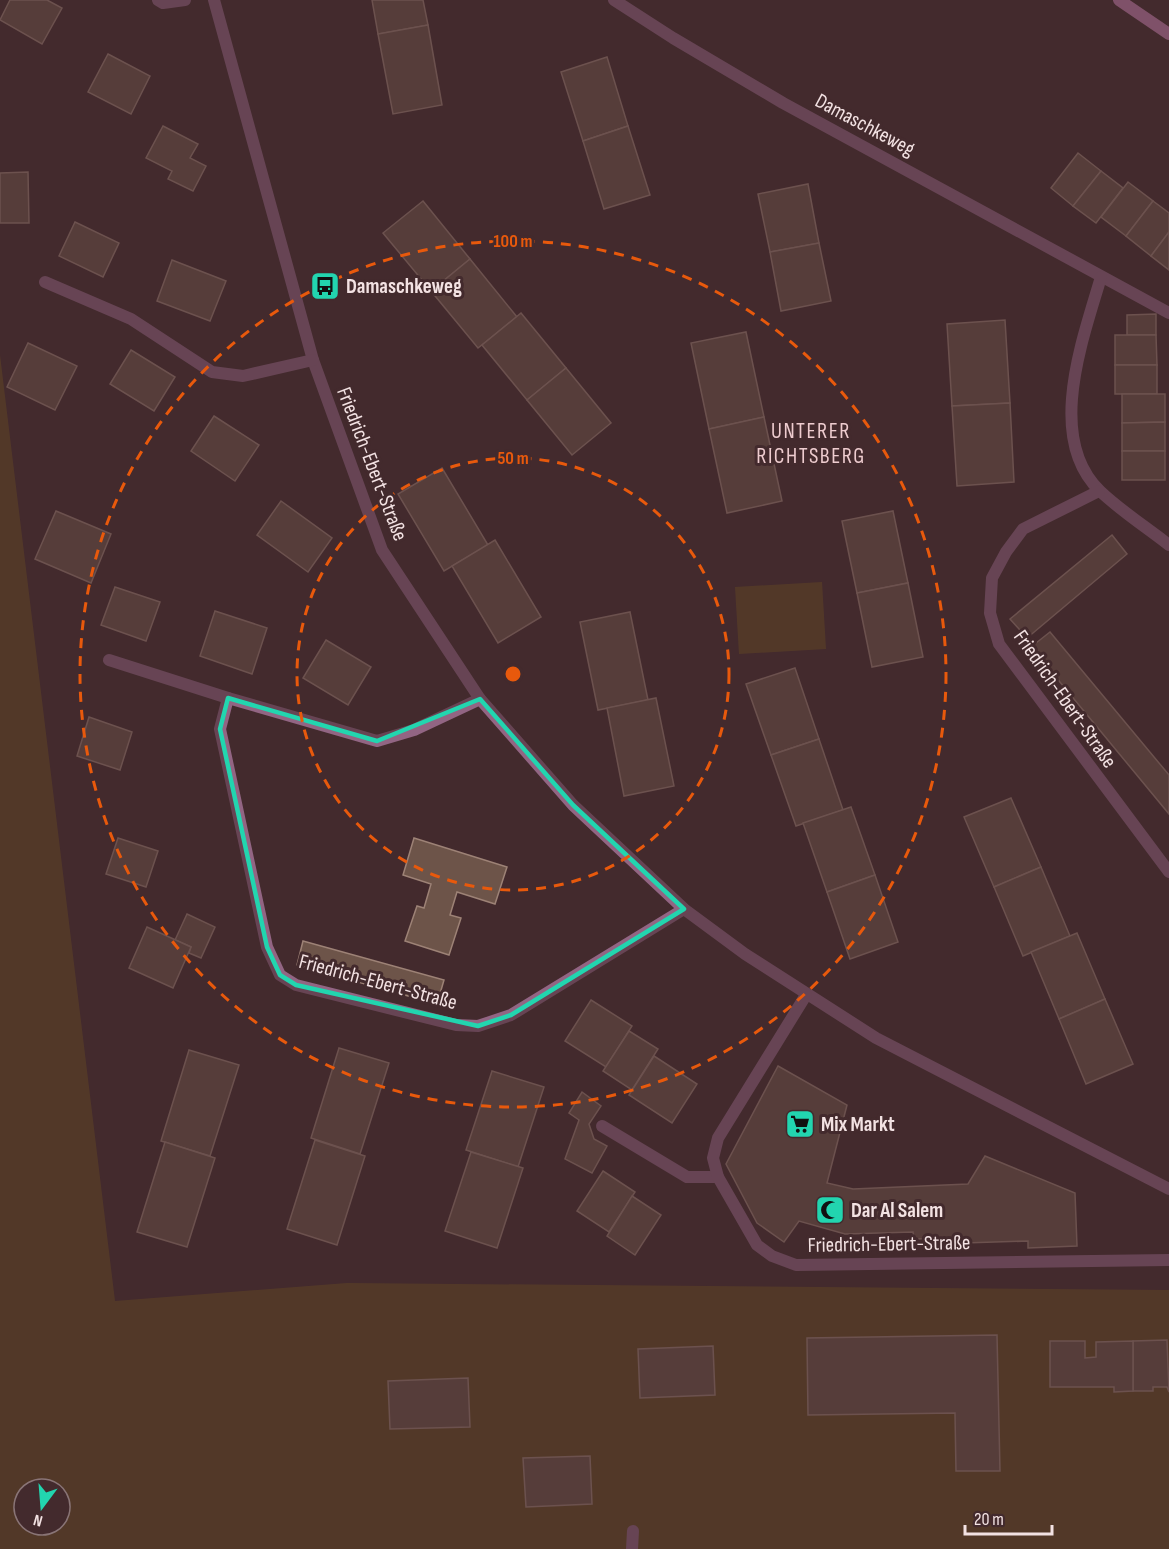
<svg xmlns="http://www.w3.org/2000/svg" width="1169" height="1549" viewBox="0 0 1169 1549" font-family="'Sofia Sans Condensed',sans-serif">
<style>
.green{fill:#654b23;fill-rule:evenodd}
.building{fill:#6d5449;stroke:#9d8276;stroke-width:1.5}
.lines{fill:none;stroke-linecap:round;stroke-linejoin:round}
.service{stroke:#926583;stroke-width:12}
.minor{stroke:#926583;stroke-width:12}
.secondary{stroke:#c881b1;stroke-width:12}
.marked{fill:none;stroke:#22d5af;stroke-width:4.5;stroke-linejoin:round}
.ring{fill:none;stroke:#e8590c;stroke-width:3;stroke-dasharray:10 8}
.labels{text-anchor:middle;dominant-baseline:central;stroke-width:6;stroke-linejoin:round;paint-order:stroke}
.street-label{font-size:21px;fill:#f3e2e3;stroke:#432a2d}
.poi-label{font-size:21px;font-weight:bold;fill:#f3e2e3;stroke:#432a2d;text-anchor:start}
.neighbourhood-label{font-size:22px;letter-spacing:1.5px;fill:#eecccf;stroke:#432a2d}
.centre{fill:#e8590c;stroke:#432a2d;stroke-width:3}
.ring-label{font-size:18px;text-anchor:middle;font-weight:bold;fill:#e8590c;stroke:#432a2d;stroke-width:6;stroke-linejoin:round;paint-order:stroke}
</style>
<rect width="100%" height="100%" fill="#432a2d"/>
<g class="green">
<path d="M0,355L115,1301L347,1283L1169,1290V1549H0ZM24,1489H60V1525H24Z"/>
<path d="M822,582L826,649L739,654L735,587Z"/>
</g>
<g class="building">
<path d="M10,0H47L62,8L42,44L0,20Z"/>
<path d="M372,0H423L428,25L378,34Z"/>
<path d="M428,25L442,105L393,114L378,34Z"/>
<path d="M108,54L150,76L131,114L88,92Z"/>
<path d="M607,57L628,126L583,141L561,72Z"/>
<path d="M163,126L198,144L190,158L206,166L193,191L168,179L172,171L146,158Z"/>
<path d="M628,126L650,195L604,209L583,141Z"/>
<path d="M1078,153L1101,171L1073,206L1051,188Z"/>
<path d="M1101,171L1123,188L1096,223L1073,206Z"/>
<path d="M28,172L29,223H0V173Z"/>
<path d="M1128,182L1153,201L1126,236L1101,217Z"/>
<path d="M808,184L819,243L770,252L758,194Z"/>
<path d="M423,201L470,259L431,291L383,233Z"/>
<path d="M1153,201L1169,213V232L1151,256L1126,236Z"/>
<path d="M75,222L119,243L103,277L59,256Z"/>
<path d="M1169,232V270L1151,256Z"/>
<path d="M819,243L831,301L781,311L770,252Z"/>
<path d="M470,259L517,317L478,348L431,291Z"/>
<path d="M172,260L226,281L210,321L157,301Z"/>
<path d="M521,313L566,368L527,400L482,345Z"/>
<path d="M1156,314V335H1127V315Z"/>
<path d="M1005,320L1010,403L952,406L947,324Z"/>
<path d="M746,332L764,417L709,429L691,343Z"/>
<path d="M1115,335H1156L1157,365H1115Z"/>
<path d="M28,343L77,366L55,410L7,387Z"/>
<path d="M131,350L175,377L154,411L110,384Z"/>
<rect x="1115" y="365" width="42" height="29"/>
<path d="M566,368L611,423L572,455L527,400Z"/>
<path d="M1122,394H1165V422L1122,423Z"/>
<path d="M1010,403L1014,482L957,486L952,406Z"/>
<path d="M214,416L259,445L235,481L191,451Z"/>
<path d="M764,417L782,501L727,513L709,429Z"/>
<path d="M1165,422V451H1122V423Z"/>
<rect x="1122" y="451" width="43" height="29"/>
<path d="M442,468L488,545L444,571L398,494Z"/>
<path d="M281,501L332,538L308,572L257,535Z"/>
<path d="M56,511L111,534L91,583L35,559Z"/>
<path d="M893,511L908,583L857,593L842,521Z"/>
<path d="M1112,535L1127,554L1027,638L1010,619Z"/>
<path d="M495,540L541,617L498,643L452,566Z"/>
<path d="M908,583L923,657L872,667L857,593Z"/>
<path d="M115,587L160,602L146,641L101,625Z"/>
<path d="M215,611L267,628L252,674L200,656Z"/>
<path d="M630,612L648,700L598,710L580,622Z"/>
<path d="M1050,632L1169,775V814L1031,647Z"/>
<path d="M326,640L371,667L348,705L303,678Z"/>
<path d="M795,668L819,739L771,755L746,684Z"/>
<path d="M656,698L674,786L624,796L607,708Z"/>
<path d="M89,717L132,732L120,770L77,756Z"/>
<path d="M819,739L843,810L796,826L771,755Z"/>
<path d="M1011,798L1041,867L994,887L964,817Z"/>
<path d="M851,807L875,875L827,892L803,823Z"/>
<path d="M118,838L158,851L146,887L106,874Z"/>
<path d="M414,838L507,867L495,904L457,892L450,915L461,918L449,955L405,941L417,906L424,908L431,884L403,875Z"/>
<path d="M1041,867L1070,936L1023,956L994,887Z"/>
<path d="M875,875L898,942L850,959L827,892Z"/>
<path d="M187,914L215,927L201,958L189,953L191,947L175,940Z"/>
<path d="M147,927L191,947L173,988L129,968Z"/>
<path d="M1077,933L1105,999L1059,1019L1031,952Z"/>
<path d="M303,941L444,980L437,1004L297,965Z"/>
<path d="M1105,999L1133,1064L1086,1084L1059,1019Z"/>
<path d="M591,1000L632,1026L606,1067L565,1041Z"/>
<path d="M629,1031L658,1049L632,1090L603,1071Z"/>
<path d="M339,1048L389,1063L360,1154L311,1138Z"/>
<path d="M189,1050L239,1065L210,1156L161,1141Z"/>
<path d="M654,1056L697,1084L672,1123L629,1095Z"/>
<path d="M778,1066L847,1105L827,1183L853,1189L968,1184L985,1156L1075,1193L1077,1246L1028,1248V1241L964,1243L963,1238L914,1239L913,1232L845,1234L799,1221L784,1242L757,1223L726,1164Z"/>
<path d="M492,1071L544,1087L518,1167L466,1150Z"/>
<path d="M582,1092L601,1106L589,1124L594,1139L607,1146L592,1173L565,1159L579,1120L569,1113Z"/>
<path d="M315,1140L365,1156L337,1245L287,1229Z"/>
<path d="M165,1142L215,1158L187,1247L137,1232Z"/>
<path d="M471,1152L523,1168L497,1248L445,1231Z"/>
<path d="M603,1171L635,1192L609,1232L577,1211Z"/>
<path d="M632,1196L661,1215L635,1255L607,1236Z"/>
<path d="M997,1335L1000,1471H956L955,1413L808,1415L807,1338Z"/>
<path d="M1167,1340L1169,1392L1167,1387H1153V1391H1133V1341Z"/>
<path d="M1050,1341H1085V1358L1096,1357V1342L1133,1341V1391L1114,1392V1387H1050Z"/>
<path d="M713,1346L715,1395L640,1398L638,1349Z"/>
<path d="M468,1378L470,1427L390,1429L388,1381Z"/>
<path d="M590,1456L592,1504L526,1507L523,1458Z"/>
</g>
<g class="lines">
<g class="service">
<path d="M602,1126L687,1177H718"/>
<path d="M632,1549L633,1531"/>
</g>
<g class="minor">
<path d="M158,0L163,3L185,0"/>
<path d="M214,0L313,360L382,550L480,699L573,805L684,909L745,954L876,1038L1169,1189"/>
<path d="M614,0L673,38L783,103L1169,313"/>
<path d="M1101,277C1083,339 1045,438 1100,491C1121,511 1146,527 1169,545"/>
<path d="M45,282L131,319L212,372L243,376L313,360"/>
<path d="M1099,491L1023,529L1006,552L992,578L990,613L999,644L1169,872"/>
<path d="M109,660L228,698"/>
<path d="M480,699L414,730L377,741L228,698L220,729L267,947L280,975L296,985L456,1025L478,1026L511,1015L684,909"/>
<path d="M806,995L718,1138L713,1158L718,1177L757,1245L772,1256L796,1265L1169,1260"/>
</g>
<path class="secondary" d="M1119,0L1169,34"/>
</g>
<path d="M0 0H1169V1549H0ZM228,698L377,741L480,699L573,805L684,909L511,1015L478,1026L296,985L280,975L267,947L220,729Z" fill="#432a2d" fill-opacity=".55" fill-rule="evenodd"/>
<path class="marked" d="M228,698L377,741L480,699L573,805L684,909L511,1015L478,1026L296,985L280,975L267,947L220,729Z"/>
<g class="ring">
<circle cx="513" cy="674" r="216"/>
<circle cx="513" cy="674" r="433"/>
</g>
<defs>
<g id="bus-square" transform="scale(1.5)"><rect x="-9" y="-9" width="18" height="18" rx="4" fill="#22d5af" stroke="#432a2d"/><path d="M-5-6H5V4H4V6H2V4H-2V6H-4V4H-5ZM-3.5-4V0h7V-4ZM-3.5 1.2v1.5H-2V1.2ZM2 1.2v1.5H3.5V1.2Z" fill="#111"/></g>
<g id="supermarket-square" transform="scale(1.5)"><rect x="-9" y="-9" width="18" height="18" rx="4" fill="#22d5af" stroke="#432a2d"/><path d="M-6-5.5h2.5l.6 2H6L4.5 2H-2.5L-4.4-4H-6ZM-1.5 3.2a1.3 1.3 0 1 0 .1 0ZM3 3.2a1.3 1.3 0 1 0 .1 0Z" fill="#111"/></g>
<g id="mosque-square" transform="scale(1.5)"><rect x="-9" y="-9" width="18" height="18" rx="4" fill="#22d5af" stroke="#432a2d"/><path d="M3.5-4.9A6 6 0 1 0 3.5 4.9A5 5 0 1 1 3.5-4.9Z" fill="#111"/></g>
</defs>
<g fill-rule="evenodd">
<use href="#bus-square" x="325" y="286"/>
<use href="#supermarket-square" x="800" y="1124"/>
<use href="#mosque-square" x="830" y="1210"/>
</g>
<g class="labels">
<g class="street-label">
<text transform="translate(865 125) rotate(28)">Damaschkeweg</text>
<text transform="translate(372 464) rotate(69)">Friedrich-Ebert-Straße</text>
<text transform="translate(1065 699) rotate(55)">Friedrich-Ebert-Straße</text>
<text transform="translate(378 982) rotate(15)">Friedrich-Ebert-Straße</text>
<text transform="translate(889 1244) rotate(-1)">Friedrich-Ebert-Straße</text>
</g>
<g class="poi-label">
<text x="346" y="286">Damaschkeweg</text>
<text x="821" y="1124">Mix Markt</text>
<text x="851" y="1210">Dar Al Salem</text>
</g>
<g class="neighbourhood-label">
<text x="811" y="431">UNTERER<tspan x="811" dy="25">RICHTSBERG</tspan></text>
</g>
</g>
<circle cx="513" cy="674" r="9" class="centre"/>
<g class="ring-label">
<text x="513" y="247">100 m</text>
<text x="513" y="464">50 m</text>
</g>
<g transform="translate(42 1507) rotate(196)"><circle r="28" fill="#432a2d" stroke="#897476" stroke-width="1.5"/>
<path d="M0-4.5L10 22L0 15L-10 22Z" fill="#22d5af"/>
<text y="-9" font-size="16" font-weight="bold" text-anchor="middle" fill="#f3e2e3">N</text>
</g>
<path d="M965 1525v9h87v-9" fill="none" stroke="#f3e2e3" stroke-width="3"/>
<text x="974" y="1525" font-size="18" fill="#f3e2e3" stroke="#432a2d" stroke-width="4.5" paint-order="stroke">20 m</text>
</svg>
